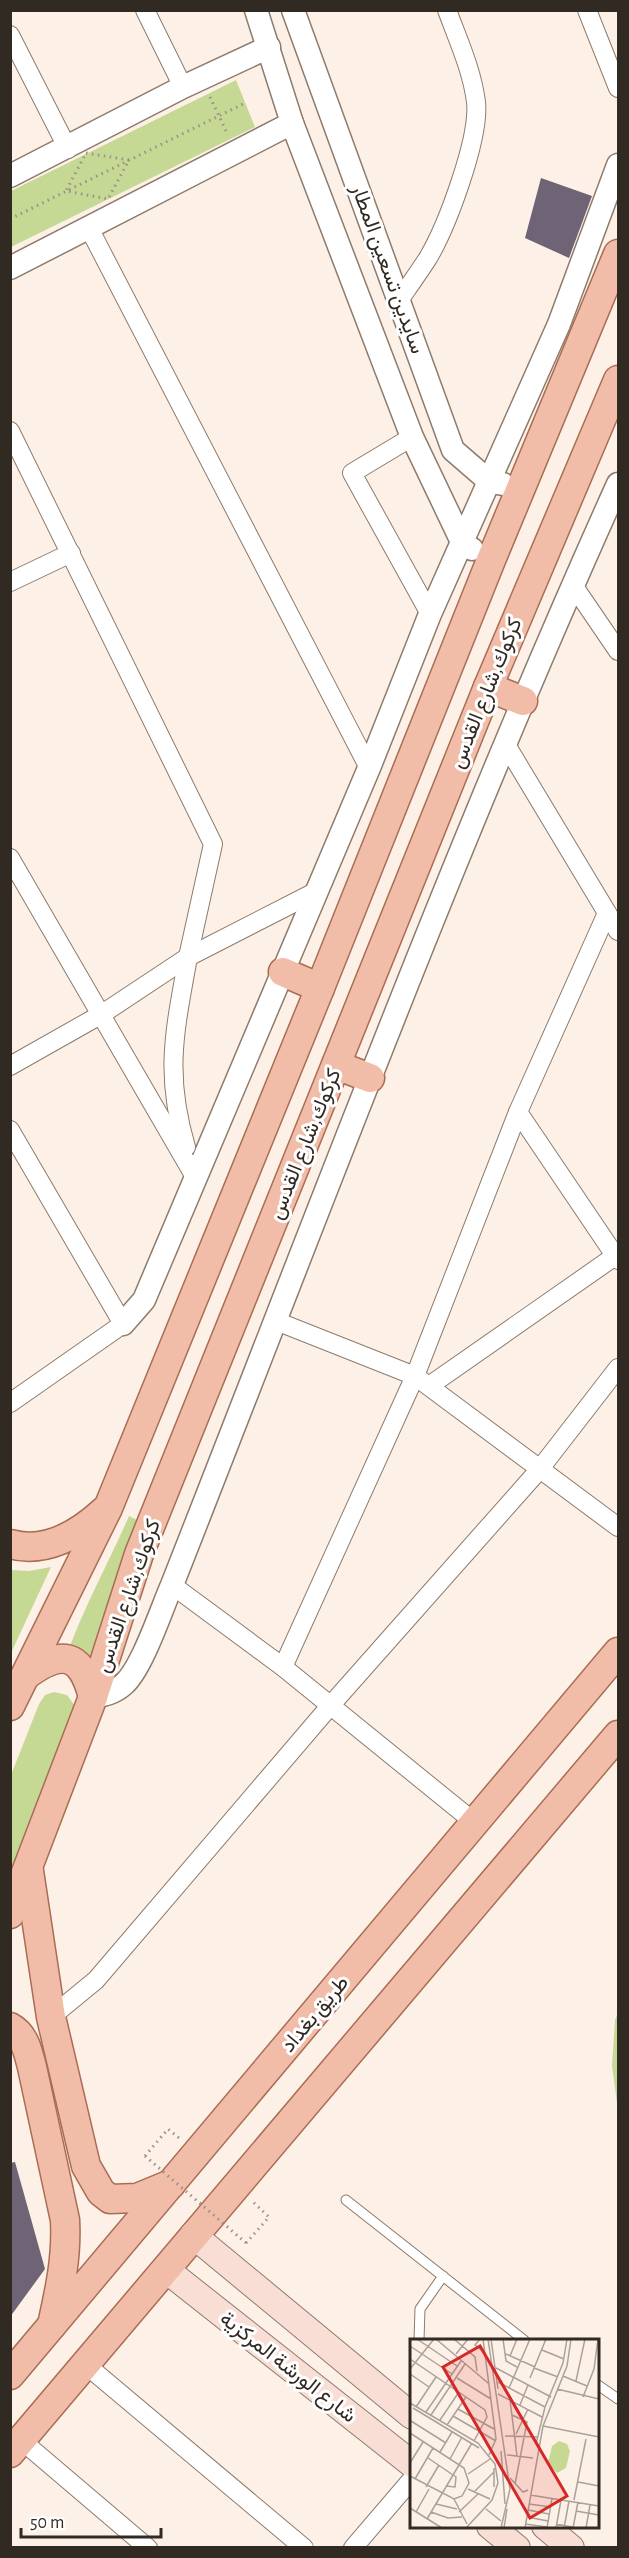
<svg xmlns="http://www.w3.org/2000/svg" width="629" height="2558" viewBox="0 0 629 2558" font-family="'Alegreya Sans',Vazirmatn,sans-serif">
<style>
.green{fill:#c6d994}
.building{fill:#6f6376}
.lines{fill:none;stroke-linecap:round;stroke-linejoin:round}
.service-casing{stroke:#8d7b6b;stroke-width:11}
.minor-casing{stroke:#8d7b6b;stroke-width:20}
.tertiary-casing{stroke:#8d7b6b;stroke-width:25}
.secondary-casing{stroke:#8d7b6b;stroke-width:28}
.primary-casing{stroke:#a96d54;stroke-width:31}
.path{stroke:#9a9088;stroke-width:3;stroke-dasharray:1.5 4.5;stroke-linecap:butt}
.service{stroke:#fff;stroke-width:9}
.minor{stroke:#fff;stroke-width:18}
.tertiary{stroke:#fff;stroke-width:22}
.secondary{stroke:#f8ded4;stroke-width:26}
.primary{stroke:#f2bda8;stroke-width:28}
.path-bridge{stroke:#9a9088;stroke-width:3;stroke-dasharray:1.5 4.5;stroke-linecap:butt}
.labels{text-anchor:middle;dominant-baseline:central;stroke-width:6;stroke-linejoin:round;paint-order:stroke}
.street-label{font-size:21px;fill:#312a23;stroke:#fff}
.inset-road{fill:none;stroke:#aba199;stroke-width:1.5}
.view{fill:#d62828;fill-opacity:0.15;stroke:#d62828;stroke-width:3}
.inset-edge{fill:none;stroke:#312a23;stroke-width:3}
</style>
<rect width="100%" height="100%" fill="#fdf1e7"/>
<g class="green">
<path d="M236,80L255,127L11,247V191Z"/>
<path d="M129,1516L143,1523L90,1662L67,1654C84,1607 109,1562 129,1516Z"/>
<path d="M51,1567L11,1653V1570L29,1571Z"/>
<path d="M54,1692L67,1695L75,1706L22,1849L11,1871V1775L39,1704L45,1695Z"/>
<path d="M618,2013V2110L612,2066L615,2020Z"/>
</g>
<g class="building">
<path d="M541,178L592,196L569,258L525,238Z"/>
<path d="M15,2162L45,2269L10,2317V2163Z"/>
</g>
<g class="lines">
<g class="service-casing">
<g id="service">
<path d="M346,2200L524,2340"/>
<path d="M419,2340L420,2309L443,2276"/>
<path d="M598,2385L618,2399"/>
</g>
</g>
<g class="minor-casing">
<g id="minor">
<path d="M145,10L183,87"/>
<path d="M587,10L618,88"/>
<path d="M10,35L68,149"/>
<path d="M89,228L369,768"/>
<path d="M400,299C409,286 419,272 428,258C447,226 480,138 476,102C472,70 458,40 447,10"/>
<path d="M10,431L213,844L188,957L102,1014L10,1066"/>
<path d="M412,437L352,473L430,614"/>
<path d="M10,582L71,553"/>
<path d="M573,585L618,651"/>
<path d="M505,743L618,931"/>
<path d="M10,858L195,1177"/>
<path d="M518,1112L618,1260"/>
<path d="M10,1130L123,1324L10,1403"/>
<path d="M186,1147C164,1073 175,1030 188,957L315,892"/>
<path d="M276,1321L415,1376L618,1527"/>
<path d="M429,1386L618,1254"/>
<path d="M172,1585L283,1667L474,1822"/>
<path d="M283,1667L415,1376L518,1112L607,913"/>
<path d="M51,2017L96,1980L330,1706L539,1470L618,1368"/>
<path d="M85,2364L304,2548"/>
<path d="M21,2440L148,2548"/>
<path d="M353,2548L412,2479"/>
</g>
</g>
<g class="tertiary-casing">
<g id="tertiary">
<path d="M256,10L292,123L412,437L463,544L472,549"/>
<path d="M293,10L453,450L490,482L503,484"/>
<path d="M10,176L183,87L269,47"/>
<path d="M10,268L292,123"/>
<path d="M123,1324L144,1300L369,768L430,614L559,324L618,165"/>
<path d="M93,1697C104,1695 114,1693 123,1685C142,1669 161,1610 172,1585C317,1217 455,845 618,484"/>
</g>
</g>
<g class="secondary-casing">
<g id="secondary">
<path d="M193,2235L412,2416"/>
<path d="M165,2269L412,2464"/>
<path d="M490,2526L517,2548"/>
<path d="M545,2526L571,2548"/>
</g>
</g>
<g class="primary-casing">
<g id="primary">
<path d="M488,687L523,701"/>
<path d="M283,972L320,988"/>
<path d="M336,1065L370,1078"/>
<path d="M10,1544C45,1554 79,1534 104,1511"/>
<path d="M26,1675C61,1650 81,1651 93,1697"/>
<path d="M10,1706L108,1508L320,988L491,560L618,254"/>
<path d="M29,1871L51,2017L86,2166L101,2192L110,2199L137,2198L171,2184"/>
<path d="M10,1914L93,1697L139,1554L488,687L618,380"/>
<path d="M10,2027C25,2035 28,2052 32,2067L65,2220C67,2257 60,2289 52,2325"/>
<path d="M10,2375L618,1652"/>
<path d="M10,2453L618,1735"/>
</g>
</g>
<g class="path">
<path d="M210,97L228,135"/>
<path d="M86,153L129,160L108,199L66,191Z"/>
<path d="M10,219L245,103"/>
<path d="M145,2156L168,2129L179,2138"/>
<path d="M246,2243L269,2217L252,2201"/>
</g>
<use href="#service" class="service"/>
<use href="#minor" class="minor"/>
<use href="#tertiary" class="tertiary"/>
<use href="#secondary" class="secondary"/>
<use href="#primary" class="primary"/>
<path class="path-bridge" d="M145,2156L246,2243"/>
</g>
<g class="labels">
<g class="street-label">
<text transform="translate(388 269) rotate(70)">سايدين تسعين المطار</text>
<text transform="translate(486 693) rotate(-68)">كركوك,شارع القدس</text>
<text transform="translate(305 1144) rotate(-68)">كركوك,شارع القدس</text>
<text transform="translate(128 1596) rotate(-71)">كركوك,شارع القدس</text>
<text transform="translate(315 2014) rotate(-50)">طريق بغداد</text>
<text transform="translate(288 2367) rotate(38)">شارع الورشة المركزية</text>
</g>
</g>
<g transform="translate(410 2339)">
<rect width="189" height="189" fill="#fdf1e7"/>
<path d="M149,102L157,105L160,112L156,129L147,134L138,124L142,107Z" fill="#c6d994"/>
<path class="inset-road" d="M7,0L47,27M26,0L78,44M44,0L65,18L67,32M70,0L65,6L75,14M73,0L86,100L79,116M78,0L100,150L91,189M81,0L88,50M93,0L96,22L107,28M0,7L42,35M132,11L154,20M46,15L58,0M96,15L125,28M100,17L107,0M0,20L75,71L77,78L64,102M86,29L141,58M124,29L148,38M0,30L24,0M0,35L19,48M153,37L177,47M47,39L81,60M120,39L136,0M166,42L175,0M88,43L135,68M99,49L120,0M147,50L189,60M88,55L132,78M173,58L184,30L188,0M100,61L107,117M0,64L68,104L85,125L88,144L82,161L56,189M110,66L118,46M6,68L26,38M3,69L69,109M48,70L84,90M16,73L51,22M21,76L55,25M102,76L117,83L105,145M43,77L86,102M30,81L49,53M1,82L36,104M37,86L56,58M133,87L189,98M0,94L54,129L59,144L52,157L44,160L0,137M106,95L118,70M95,97L127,98M126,105L135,68L153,24L157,0M91,112L95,165M30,113L42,93M97,116L123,119M18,119L46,138L45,148L36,147M40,120L52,98M0,124L13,103M84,129V148M58,135L80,120M100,139L113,153L118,151M5,140L23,109M168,143L189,147M16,148L29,126M58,150L80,160M64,153L84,133M120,156L189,167M44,160L57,185M164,161L176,100M26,165L47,170M119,165L141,168M0,169L32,189M76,170L91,182M118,171L139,175M166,172L189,176M6,173L19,150M21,173L38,179L52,178M49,173L68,155M117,178L138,182M17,180L62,104M115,185L137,188M146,185L168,189M94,189L97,170M115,189L133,87L157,27L161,0M137,189L142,159M146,189L151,161M154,189L159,162M163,189L168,163M176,189L180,166"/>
<path class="view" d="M70,7L157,157L120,179L33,28Z"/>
<rect width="189" height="189" class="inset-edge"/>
</g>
<rect width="629" height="2558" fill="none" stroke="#312a23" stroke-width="24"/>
<path d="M21 2528v9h140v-9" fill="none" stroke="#312a23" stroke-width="3"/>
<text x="30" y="2528" font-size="18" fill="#312a23" stroke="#ffffff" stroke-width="4.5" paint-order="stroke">50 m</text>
</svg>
